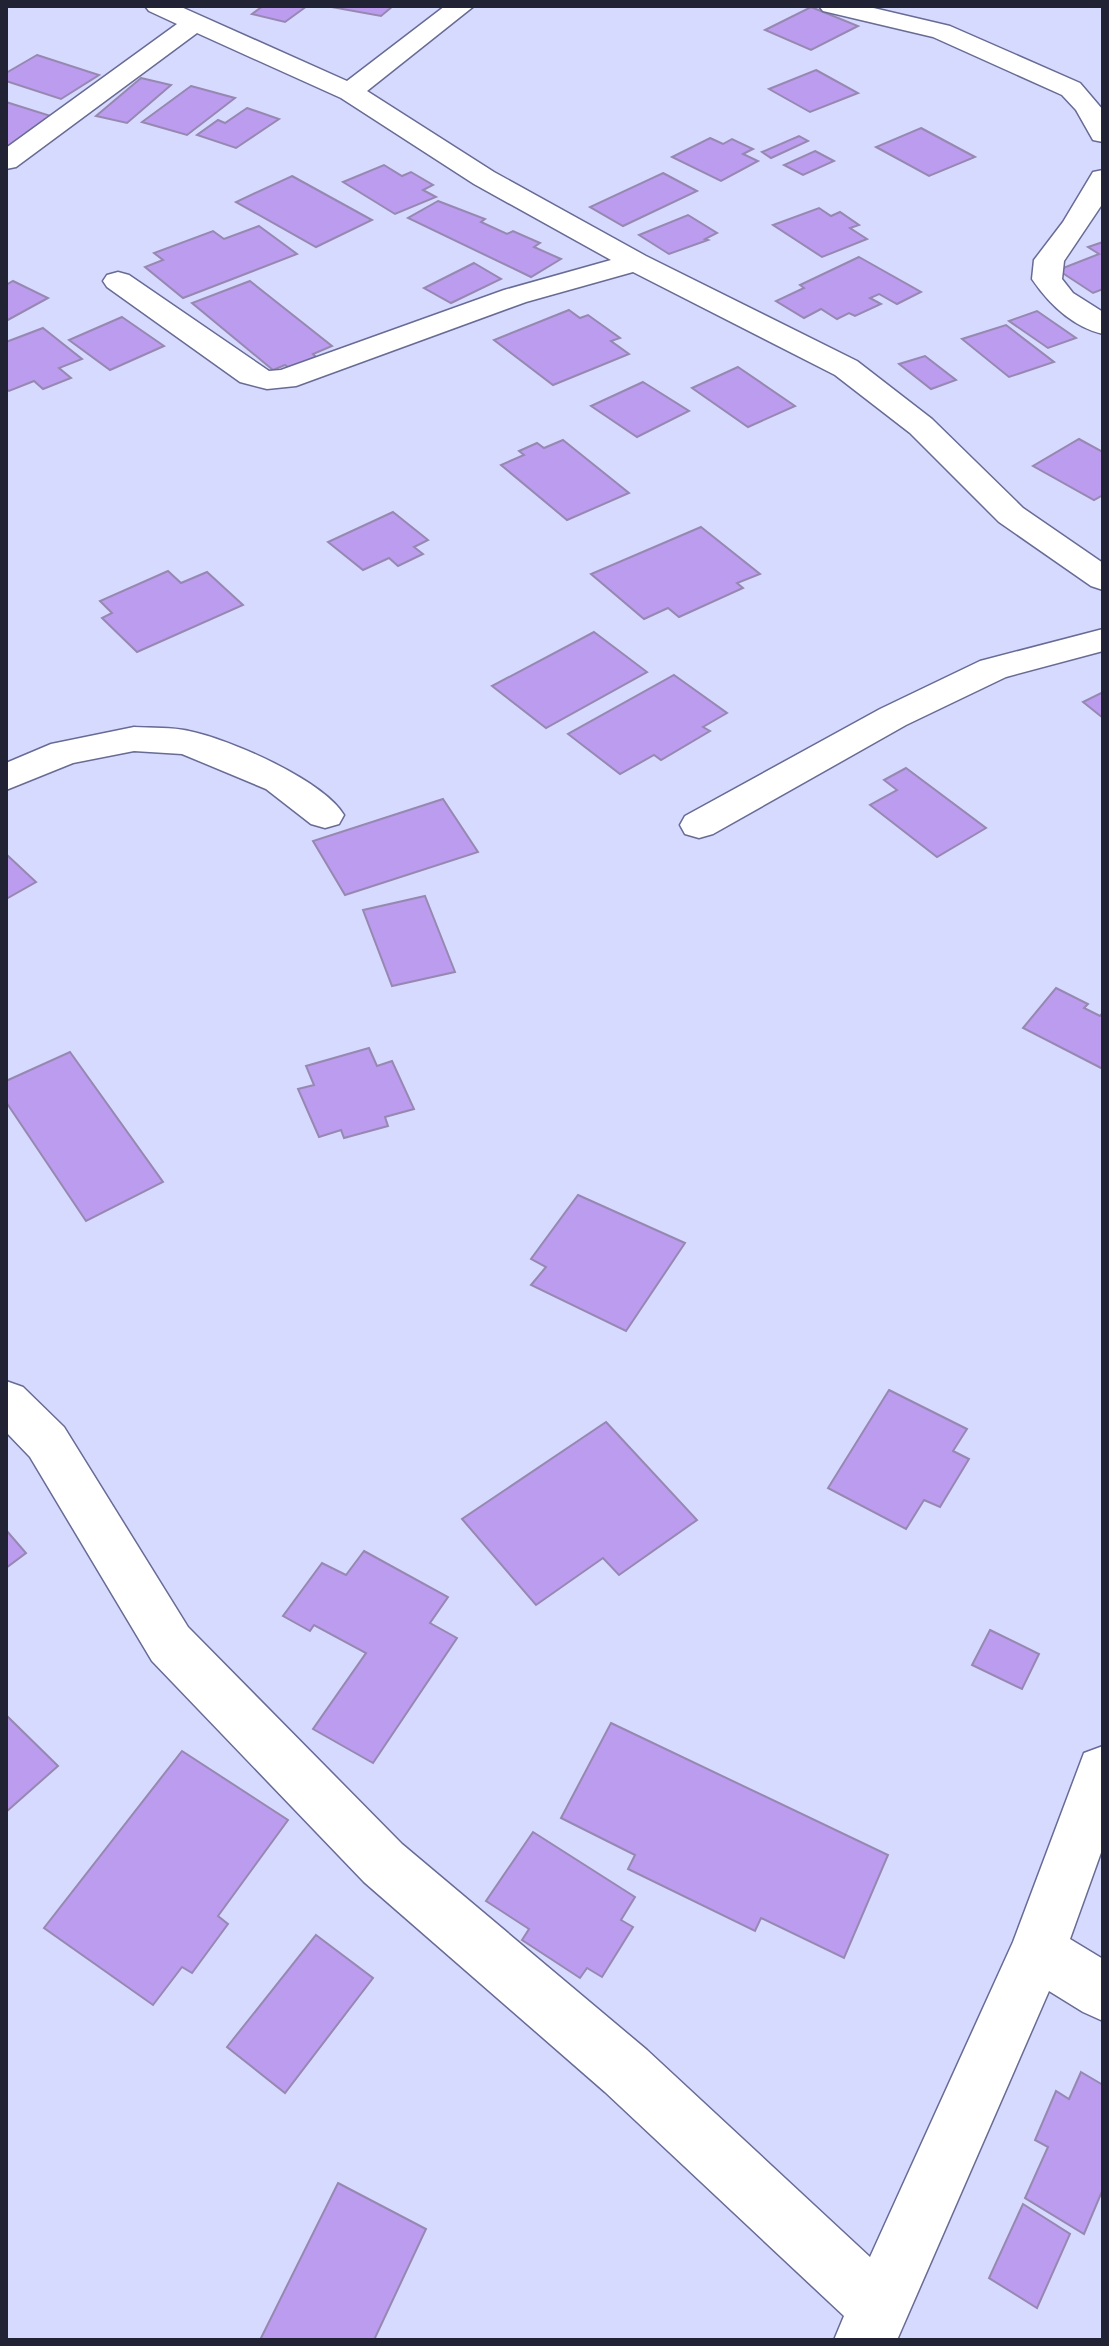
<svg xmlns="http://www.w3.org/2000/svg" width="1109" height="2346" viewBox="0 0 1109 2346" font-family="Bitter,serif">
<style>
.building{fill:#bb9cee;stroke:#9788b2;stroke-width:2}
.lines{fill:none;stroke-linecap:round;stroke-linejoin:round}
.minor-casing{stroke:#686b94;stroke-width:3}
.minor{fill:#fff;fill-rule:evenodd}
</style>
<rect width="100%" height="100%" fill="#d6daff"/>
<g class="building">
<path d="M263,6H307L285,22L252,14Z"/>
<path d="M326,6H393L381,16Z"/>
<path d="M811,7L858,26L811,50L765,30Z"/>
<path d="M37,55L99,75L61,99L6,81V73Z"/>
<path d="M816,70L858,93L810,112L769,89Z"/>
<path d="M141,78L171,85L127,123L96,116Z"/>
<path d="M191,86L235,98L187,135L142,122Z"/>
<path d="M6,102L54,117L6,148Z"/>
<path d="M247,108L279,119L236,148L197,135L218,120L225,123Z"/>
<path d="M921,128L975,157L929,176L876,147Z"/>
<path d="M799,136L808,141L771,158L762,152Z"/>
<path d="M710,138L723,144L732,139L753,149L743,154L758,161L721,181L672,157Z"/>
<path d="M815,151L834,161L803,175L784,165Z"/>
<path d="M384,165L402,176L411,172L433,185L423,190L436,197L395,214L343,182Z"/>
<path d="M663,173L697,191L623,226L590,207Z"/>
<path d="M292,176L372,220L316,247L236,202Z"/>
<path d="M438,201L485,219L481,222L507,234L513,231L540,243L534,247L561,259L531,277L408,218Z"/>
<path d="M819,208L831,216L840,212L859,225L850,228L867,239L822,257L773,225Z"/>
<path d="M688,215L717,233L705,239L708,240L669,254L639,235Z"/>
<path d="M259,226L297,254L183,298L145,267L163,260L154,253L213,231L224,239Z"/>
<path d="M1103,242V289L1093,293L1058,270L1099,254L1088,247Z"/>
<path d="M859,257L921,292L897,304L879,294L870,298L881,304L855,316L849,313L837,319L821,309L804,318L776,301L804,288L800,285Z"/>
<path d="M474,263L501,279L451,303L424,288Z"/>
<path d="M13,281L48,298L6,321V285Z"/>
<path d="M250,281L332,346L313,354L316,357L289,368L285,365L273,370L192,303Z"/>
<path d="M569,310L580,318L588,315L620,338L611,341L629,354L553,385L494,340Z"/>
<path d="M1037,311L1076,338L1048,348L1009,321Z"/>
<path d="M122,317L164,346L110,370L69,340Z"/>
<path d="M1006,325L1054,362L1009,377L962,339Z"/>
<path d="M43,328L82,359L59,368L71,378L43,389L34,381L9,391L6,389V342Z"/>
<path d="M925,356L956,380L931,389L899,364Z"/>
<path d="M738,367L795,406L748,427L692,388Z"/>
<path d="M643,382L689,411L637,437L591,406Z"/>
<path d="M1079,439L1103,452V495L1094,500L1033,466Z"/>
<path d="M563,440L629,493L567,520L501,465L524,455L519,451L537,443L544,448Z"/>
<path d="M393,512L428,540L414,547L423,554L398,566L389,558L363,570L328,542Z"/>
<path d="M701,527L760,574L737,583L743,588L679,617L668,608L644,619L591,574Z"/>
<path d="M168,571L181,583L207,572L243,605L137,652L102,618L112,613L100,601Z"/>
<path d="M594,632L647,672L546,728L492,686Z"/>
<path d="M674,675L727,713L703,727L710,731L661,760L654,755L620,774L568,734Z"/>
<path d="M1103,692V718L1083,702Z"/>
<path d="M906,768L986,828L937,857L870,805L897,790L884,780Z"/>
<path d="M443,799L478,852L345,895L313,841Z"/>
<path d="M6,854L36,882L6,899Z"/>
<path d="M425,896L455,972L392,986L363,910Z"/>
<path d="M1056,988L1088,1004L1084,1008L1100,1016L1103,1012V1069L1023,1028Z"/>
<path d="M369,1048L377,1066L392,1061L414,1109L385,1117L388,1126L344,1138L341,1130L319,1137L298,1089L314,1085L306,1066Z"/>
<path d="M70,1052L163,1182L86,1221L6,1102V1081Z"/>
<path d="M578,1195L685,1243L626,1331L531,1285L546,1267L531,1259Z"/>
<path d="M889,1390L967,1429L953,1451L969,1459L940,1507L924,1500L906,1529L828,1488Z"/>
<path d="M606,1422L697,1520L619,1575L603,1558L536,1605L462,1519Z"/>
<path d="M6,1530L26,1553L6,1568Z"/>
<path d="M364,1551L448,1597L430,1623L457,1638L373,1763L313,1729L366,1653L314,1625L310,1631L283,1616L322,1563L346,1575Z"/>
<path d="M990,1630L1039,1654L1022,1689L972,1665Z"/>
<path d="M6,1715L58,1766L6,1812Z"/>
<path d="M611,1723L888,1855L844,1958L761,1918L755,1931L628,1869L635,1855L561,1818Z"/>
<path d="M182,1751L288,1820L218,1916L228,1924L192,1973L182,1967L153,2005L44,1928Z"/>
<path d="M533,1832L635,1897L621,1920L633,1927L602,1977L587,1968L580,1978L522,1940L529,1929L486,1901Z"/>
<path d="M316,1935L373,1978L285,2093L227,2047Z"/>
<path d="M1081,2072L1103,2085V2189L1084,2234L1025,2198L1048,2147L1035,2140L1056,2091L1069,2099Z"/>
<path d="M338,2183L426,2229L374,2340H260Z"/>
<path d="M1023,2204L1070,2234L1037,2308L989,2278Z"/>
</g>
<g class="lines">
<g class="minor-casing">
<g id="minor">
<path d="M145,6H179L347,81L445,6H474L367,91L494,172L646,256L857,361L932,419L1023,508L1103,563V590L1091,586L999,522L910,433L835,375L633,272L526,302L296,386L267,389L240,382L107,287L103,281L107,275L118,272L129,275L269,371L281,370L504,290L611,260L474,184L341,98L197,33L16,167L6,169V148L177,24L149,11Z"/>
<path d="M819,6H865L950,26L1080,83L1103,110V142L1093,140L1076,110L1062,95L933,37L823,11Z"/>
<path d="M1103,170V203L1064,261L1062,279L1073,293L1103,312V334C1073,327 1049,304 1032,279L1034,260L1063,222L1093,172Z"/>
<path d="M1103,629V651L1006,677L906,725L713,834L699,838L685,834L680,825L685,816L880,709L980,661Z"/>
<path d="M134,727C152,728 172,727 189,731C229,739 323,780 344,815L339,824L325,828L311,824L266,789L182,754L134,751L73,763L6,790V763L51,744Z"/>
<path d="M6,1381L23,1387L64,1427L188,1627L402,1844L647,2050L870,2257L1013,1942L1084,1753L1103,1746V1847L1070,1939L1103,1959V2021L1083,2012L1049,1991L897,2340H834L844,2316L605,2092L364,1882L152,1661L30,1457L6,1432Z"/>
</g>
</g>
<use href="#minor" class="minor"/>
</g>
<rect width="1109" height="2346" fill="none" stroke="#212233" stroke-width="16"/>
</svg>
